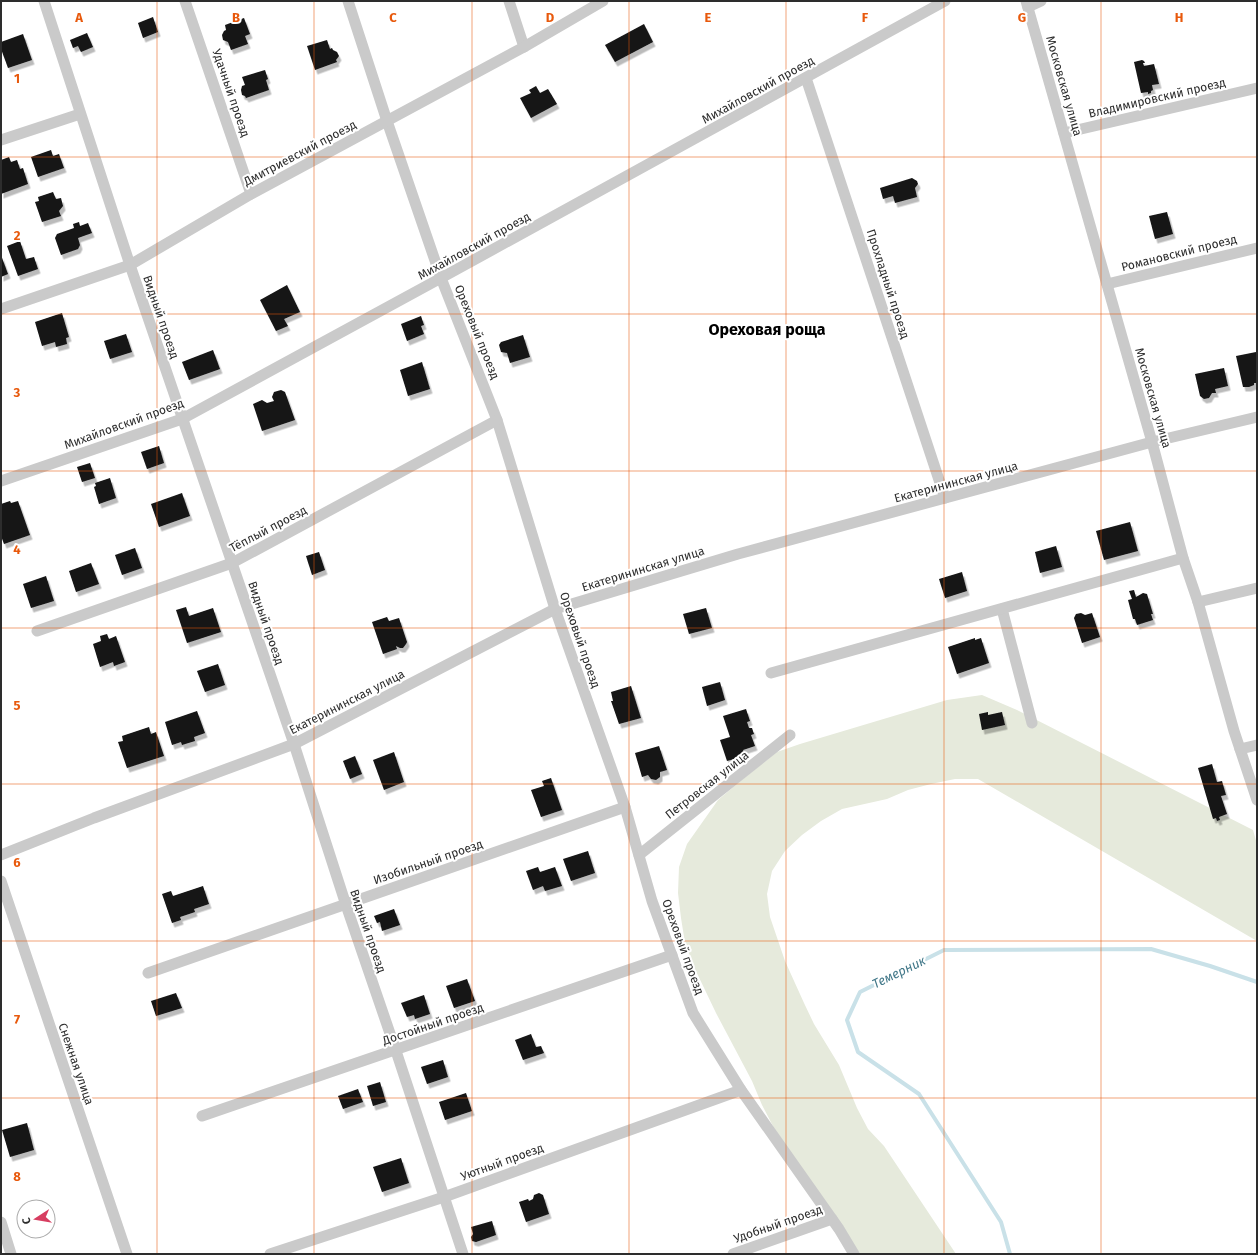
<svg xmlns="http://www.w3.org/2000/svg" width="1258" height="1255" viewBox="0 0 1258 1255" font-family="'Fira Sans',sans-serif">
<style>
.green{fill:#e6eadc}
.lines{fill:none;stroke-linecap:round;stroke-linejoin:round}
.stream{stroke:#c9e1e8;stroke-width:4}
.building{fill:#141414;filter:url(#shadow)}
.minor{stroke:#cacaca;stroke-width:11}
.grid{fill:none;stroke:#e8590c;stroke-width:1;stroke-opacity:0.55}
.labels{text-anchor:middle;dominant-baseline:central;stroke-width:4;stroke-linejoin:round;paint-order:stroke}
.street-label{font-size:12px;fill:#2d2d2d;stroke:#fff}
.water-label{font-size:13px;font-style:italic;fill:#427889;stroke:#fff}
.district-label{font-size:16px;font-weight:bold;fill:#000;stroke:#fff}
.grid-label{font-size:13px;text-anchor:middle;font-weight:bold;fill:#e8590c;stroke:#fff;stroke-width:4;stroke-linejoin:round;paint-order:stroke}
</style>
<defs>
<filter id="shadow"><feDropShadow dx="2.5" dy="4.5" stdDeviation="0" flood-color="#0004"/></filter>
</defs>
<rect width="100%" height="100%" fill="#fff"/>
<path class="green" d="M982,695L1017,710L1253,830L1257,844V941L978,779H955L931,784L908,790L887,799L842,809L821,821L802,835L785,851L772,871L767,894L770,917L785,961L804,1003L814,1024L839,1065L857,1108L868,1129L884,1146L956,1254H860L774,1128L762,1105L752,1081L716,1013L694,967L685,943L681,918L678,893L679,867L687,844L718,800L738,783L777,752L800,744L947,700Z"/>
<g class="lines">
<path class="stream" d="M1010,1254L1001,1222L919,1094L858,1052L847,1020L860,992L944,950L1151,949L1210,966L1257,982"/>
</g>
<g class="building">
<path d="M153,17L158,32L143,38L138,23Z"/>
<path d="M244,18L250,34L245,36L248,44L231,50L228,42L223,40L222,35L224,31L226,30L225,25Z"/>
<path d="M644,24L653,42L615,62L605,45Z"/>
<path d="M87,33L93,47L81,52L78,46L73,48L70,40Z"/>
<path d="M23,34L32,60L8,68L1,49V42Z"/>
<path d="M327,40L330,49L332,48L333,50L337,52L339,56L336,60L337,62L315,70L307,46Z"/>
<path d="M1142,60L1144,61L1145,63H1143L1144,66L1154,64L1159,84L1152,85L1153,90L1151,91V93L1148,94V92L1141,93L1134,62Z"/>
<path d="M265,70L268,79L266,80L269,90L246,98L245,96L242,95L241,90L242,86L245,85L242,77Z"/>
<path d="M536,86L540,93L548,89L557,104L531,118L520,98L531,93L529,90Z"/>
<path d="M51,150L53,156L59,154L64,168L38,177L31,157Z"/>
<path d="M9,157L11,162L17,160L20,169L23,168L28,184L1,194V160Z"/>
<path d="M912,178L917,181L918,184L915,188L917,197L895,203L893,196L883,199L880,188Z"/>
<path d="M53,192L56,199L61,198L63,206L59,211L61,216L42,222L35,202L39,201L38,197Z"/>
<path d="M1167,212L1173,234L1155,239L1149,216Z"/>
<path d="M79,222L80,226L88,223L92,233L78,238L80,245L78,249L61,255L55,238L57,234L74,228L73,224Z"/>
<path d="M20,241L26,259L34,257L38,269L18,276L7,246Z"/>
<path d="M1,255L8,274L1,277Z"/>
<path d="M287,285L300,312L284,319L288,326L276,331L260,300Z"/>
<path d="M62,313L69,337L66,338L67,344L56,347L55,342L42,346L35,322Z"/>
<path d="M421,316L424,325L421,326L424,334L407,341L401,324Z"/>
<path d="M126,334L132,352L110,359L104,341Z"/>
<path d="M523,335L530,357L510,363L507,353L501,352L499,345L501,342Z"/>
<path d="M213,350L220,369L189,380L182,362Z"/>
<path d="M1256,352L1257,383H1254V385L1249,387H1243L1236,356Z"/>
<path d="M422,362L430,389L408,396L400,370Z"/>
<path d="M1224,368L1228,386L1215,389L1216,393H1212L1209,398L1204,399L1200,396L1195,374Z"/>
<path d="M281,390L285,392L295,420L262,431L253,404L262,400L267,403L274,401L272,397L274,392Z"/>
<path d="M159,446L164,463L147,469L141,452Z"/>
<path d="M90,463L95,478L82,482L77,467Z"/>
<path d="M110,478L116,498L99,504L94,487L96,486L95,483Z"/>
<path d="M182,493L190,516L159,527L151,504Z"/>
<path d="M10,501L11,503L18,501L30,535L4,544L1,536V504Z"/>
<path d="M1130,522L1138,551L1104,560L1096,531Z"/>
<path d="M1056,546L1062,567L1040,573L1035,552Z"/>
<path d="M135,548L142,568L122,575L115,555Z"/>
<path d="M319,552L325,570L312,575L306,556Z"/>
<path d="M91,563L99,584L76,592L69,571Z"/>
<path d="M962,572L967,591L945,598L939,579Z"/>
<path d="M46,576L54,601L31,608L23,584Z"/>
<path d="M1134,590L1136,597L1143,593L1147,594L1153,614H1151L1153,620L1137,625L1135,619H1133L1128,600L1132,599L1129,591Z"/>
<path d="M186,607L189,616L213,608L221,632L187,643L176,610Z"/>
<path d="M706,608L712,628L689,634L683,614Z"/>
<path d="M1081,613L1085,615L1092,613L1100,637L1082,643L1074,618L1076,614Z"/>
<path d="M387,617L389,621L399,618L407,642L406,644L403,648H400L396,646L397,649L383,654L372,622Z"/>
<path d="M107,634L109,639L116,636L125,662L114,666L113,662L100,667L93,644L101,641L100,636Z"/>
<path d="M975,638V640L981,638L989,663L957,674L948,647Z"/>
<path d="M218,664L225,685L205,692L197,671Z"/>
<path d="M720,682L725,700L707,706L702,687Z"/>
<path d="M631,686L641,718L619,724L611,701H613L611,692Z"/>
<path d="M746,709L750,721L747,722L749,728H752L754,734L751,735L755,746L743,750L745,756L727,761L720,740L730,737L723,716Z"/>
<path d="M197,711L205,733L194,737L195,741L182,745L181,742L172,745L165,722Z"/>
<path d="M988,712V715L1002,712L1005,725L982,730L979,714Z"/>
<path d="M149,727L151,734L156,732L164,756L127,768L118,742L123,741L122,736Z"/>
<path d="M659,746L667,770L660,772V777L656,780L651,779L648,775L642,777L635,753Z"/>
<path d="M394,752L404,782L384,790L373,760Z"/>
<path d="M355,756L362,774L350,779L343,761Z"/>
<path d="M1212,764L1217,782L1222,781L1226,795L1221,796L1227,814L1219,817L1220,820L1217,821L1216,818L1213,819L1198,768Z"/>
<path d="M551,778L562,810L541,817L531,790L544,786L542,781Z"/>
<path d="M588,851L595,873L571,881L563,859Z"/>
<path d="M538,867L540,872L555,867L562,886L545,891L543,886L533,890L526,871Z"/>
<path d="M203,886L209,904L194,909L195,912L180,917L181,920L172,923L162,894L171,891L173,896Z"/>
<path d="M394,909L400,925L382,931L380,922L377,923L374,916Z"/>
<path d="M467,979L475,1001L454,1008L446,986Z"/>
<path d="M176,993L182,1008L156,1016L151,1001Z"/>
<path d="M424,995L430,1014L415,1019L414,1015L407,1017L401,1003Z"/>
<path d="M531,1034L536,1047L541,1046L544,1053L523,1060L515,1040Z"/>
<path d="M443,1060L448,1077L427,1084L421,1067Z"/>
<path d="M380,1082L386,1102L373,1106L367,1086Z"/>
<path d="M358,1089L363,1102L343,1109L338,1096Z"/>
<path d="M466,1093L472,1111L445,1120L439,1102Z"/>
<path d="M27,1123L34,1150L10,1157L2,1130Z"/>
<path d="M401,1158L409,1183L382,1192L373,1167Z"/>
<path d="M539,1193L543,1195L549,1214L526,1222L519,1202L528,1199L529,1201L533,1199L534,1195Z"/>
<path d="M492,1221L496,1235L476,1242L472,1241L471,1237L473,1234L471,1227Z"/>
</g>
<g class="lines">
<g class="minor">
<path d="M44,1L130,265L294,744L346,905L396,1051L463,1254"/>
<path d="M185,1L251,194"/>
<path d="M348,1L387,121L441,278L497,420L555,609L625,807L652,901L693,1013L741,1090L839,1229L854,1254"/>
<path d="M509,1L524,47"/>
<path d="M1026,1L1152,442L1183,558L1198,602L1234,731L1257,800"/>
<path d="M1028,7L1041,1"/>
<path d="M806,78L945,498"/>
<path d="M1064,133L1257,88"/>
<path d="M1,140L80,114"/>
<path d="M1107,284L1257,248"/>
<path d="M1,309L130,265L251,194L524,47L603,1"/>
<path d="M1,481L182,419L441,278L945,1"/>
<path d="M1198,602L1257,588"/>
<path d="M1002,609L1032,723"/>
<path d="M37,631L232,563L497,420"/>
<path d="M771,673L1183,558"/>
<path d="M1240,749L1257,745"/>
<path d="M1,855L94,818L294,744L555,609L738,554L1152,442L1257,417"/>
<path d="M639,855L790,735"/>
<path d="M1,881L127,1254"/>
<path d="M148,973L625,807"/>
<path d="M202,1116L672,955"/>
<path d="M1,1222L11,1254"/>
<path d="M270,1254L444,1197L741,1090"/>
<path d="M733,1254L832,1219"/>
</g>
</g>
<path class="grid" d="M157,1V1254M314,1V1254M472,1V1254M629,1V1254M786,1V1254M944,1V1254M1101,1V1254M1,157H1257M1,314H1257M1,471H1257M1,628H1257M1,784H1257M1,941H1257M1,1098H1257"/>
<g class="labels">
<g class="street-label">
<text transform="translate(1064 86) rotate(74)">Московская улица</text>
<text transform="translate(758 90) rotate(-29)">Михайловский проезд</text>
<text transform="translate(231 93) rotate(71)">Удачный проезд</text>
<text transform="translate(1157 98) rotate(-13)">Владимировский проезд</text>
<text transform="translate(300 153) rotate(-28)">Дмитриевский проезд</text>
<text transform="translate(474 246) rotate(-29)">Михайловский проезд</text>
<text transform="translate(1179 253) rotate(-14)">Романовский проезд</text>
<text transform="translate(888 284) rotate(72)">Прохладный проезд</text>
<text transform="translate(161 317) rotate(71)">Видный проезд</text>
<text transform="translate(477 332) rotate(68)">Ореховый проезд</text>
<text transform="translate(1153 398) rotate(74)">Московская улица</text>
<text transform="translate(124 424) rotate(-20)">Михайловский проезд</text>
<text transform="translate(956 482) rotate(-15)">Екатерининская улица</text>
<text transform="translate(268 529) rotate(-28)">Тёплый проезд</text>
<text transform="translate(643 569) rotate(-17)">Екатерининская улица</text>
<text transform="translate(266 623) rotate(71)">Видный проезд</text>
<text transform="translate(580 640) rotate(71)">Ореховый проезд</text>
<text transform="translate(347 702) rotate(-27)">Екатерининская улица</text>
<text transform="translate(707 785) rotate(-38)">Петровская улица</text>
<text transform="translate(428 862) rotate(-19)">Изобильный проезд</text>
<text transform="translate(368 931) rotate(71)">Видный проезд</text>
<text transform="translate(683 947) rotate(70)">Ореховый проезд</text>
<text transform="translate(433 1024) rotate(-19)">Достойный проезд</text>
<text transform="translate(76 1064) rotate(71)">Снежная улица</text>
<text transform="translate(502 1162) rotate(-20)">Уютный проезд</text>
<text transform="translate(778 1224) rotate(-19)">Удобный проезд</text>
</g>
<g class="water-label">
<text transform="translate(899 972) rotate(-26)">Темерник</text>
</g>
<g class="district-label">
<text x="767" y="329">Ореховая роща</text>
</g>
</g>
<g class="grid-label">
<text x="79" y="22">A</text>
<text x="236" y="22">B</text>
<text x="393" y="22">C</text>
<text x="550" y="22">D</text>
<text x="708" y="22">E</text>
<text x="865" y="22">F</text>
<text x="1022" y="22">G</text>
<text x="1179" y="22">H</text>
<text x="17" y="83">1</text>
<text x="17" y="240">2</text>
<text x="17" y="397">3</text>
<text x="17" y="554">4</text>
<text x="17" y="710">5</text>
<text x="17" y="867">6</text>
<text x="17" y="1024">7</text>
<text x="17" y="1181">8</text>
</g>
<rect width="1258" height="1255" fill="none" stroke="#2d2d2d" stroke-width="4"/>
<g transform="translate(36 1219) rotate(258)"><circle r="19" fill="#ffffff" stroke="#ababab"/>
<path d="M0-3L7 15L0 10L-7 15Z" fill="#d73d60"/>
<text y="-6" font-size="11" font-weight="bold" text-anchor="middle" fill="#2d2d2d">С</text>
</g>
</svg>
